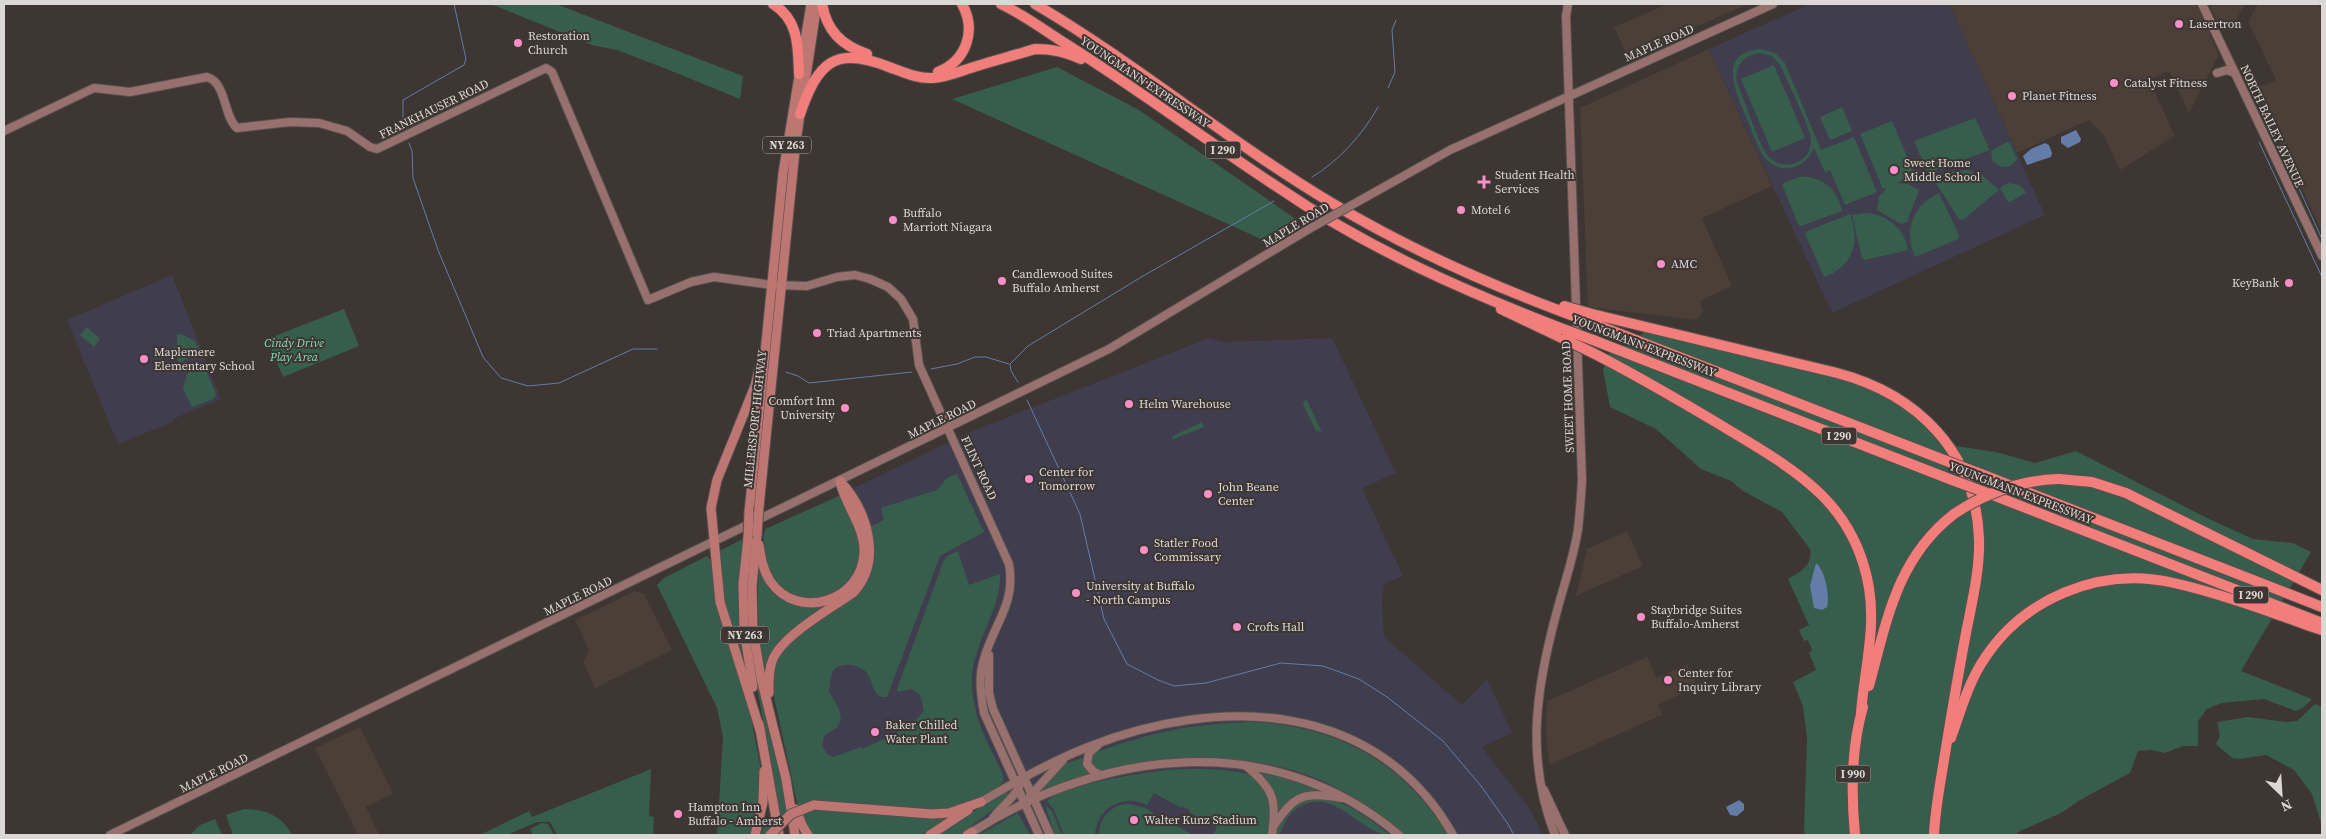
<svg xmlns="http://www.w3.org/2000/svg" width="2326" height="839" viewBox="0 0 2326 839" font-family="'Source Serif 4',serif">
<style>
.built{fill:#4b3f38}
.education{fill:#403d4e}
.green{fill:#375e4c;fill-rule:evenodd}
.water{fill:#637da8}
.lines{fill:none;stroke-linecap:round;stroke-linejoin:round}
.stream{stroke:#637da8;stroke-width:1}
.secondary-casing{stroke:#57524f;stroke-width:10}
.primary-casing{stroke:#57524f;stroke-width:11}
.highway-casing{stroke:#57524f;stroke-width:12}
.secondary{stroke:#98716e;stroke-width:8}
.primary{stroke:#be7673;stroke-width:9}
.highway{stroke:#f17e7b;stroke-width:10}
.secondary-bridge-casing{stroke:#57524f;stroke-width:10;stroke-linecap:butt}
.primary-bridge-casing{stroke:#57524f;stroke-width:11;stroke-linecap:butt}
.highway-bridge-casing{stroke:#57524f;stroke-width:12;stroke-linecap:butt}
.secondary-bridge{stroke:#98716e;stroke-width:8}
.primary-bridge{stroke:#be7673;stroke-width:9}
.highway-bridge{stroke:#f17e7b;stroke-width:10}
.poi-dot{fill:#f98fc8;stroke:#3d3633;stroke-width:2}
.labels{text-anchor:middle;dominant-baseline:central;stroke-width:4;stroke-linejoin:round;paint-order:stroke}
.shield{fill:#3d3633;stroke:#aca7a4;stroke-width:1}
.shield-label{font-size:11px;font-weight:bold;fill:#dbd7d5}
.poi-label{font-size:12px;fill:#dbd7d5;stroke:#3d3633;text-anchor:start}
.street-label{font-size:12px;fill:#dbd7d5;stroke:#3d3633}
.park-label{font-size:12px;font-style:italic;fill:#85dcb5;stroke:#3d3633}
</style>
<rect width="100%" height="100%" fill="#3d3633"/>
<g class="built">
<path d="M1668,4H1748L1628,57L1614,27Z"/>
<path d="M1949,4H2196L2219,55L2189,113L2169,71L2149,80L2175,136L2120,170L2103,134L2089,120L2017,153Z"/>
<path d="M2209,4H2245L2233,26L2222,31Z"/>
<path d="M2258,4H2318L2322,12V231L2255,89L2276,80L2248,22Z"/>
<path d="M1709,49L1772,186L1702,218L1732,286L1700,301L1703,312L1696,320L1588,307L1580,108Z"/>
<path d="M1627,531L1643,566L1576,596L1587,549Z"/>
<path d="M635,591L644,594L672,650L595,688L583,662L589,651L575,620Z"/>
<path d="M1647,657L1657,678L1687,664L1697,686L1658,705L1662,715L1549,765L1546,729L1547,701Z"/>
<path d="M360,727L393,793L366,807L379,835H358L315,748Z"/>
</g>
<g class="education">
<path d="M1810,4H1949L2045,215L1832,313L1709,49Z"/>
<path d="M172,275L221,399L173,419V422L118,444L67,320Z"/>
<path d="M1209,338L1224,342L1332,338L1396,473L1362,488L1403,576L1384,584L1382,602L1384,637L1462,705L1487,679L1512,733L1482,747L1531,811L1543,835H789L809,817L759,534L963,435Z"/>
</g>
<g class="green">
<path d="M491,4H556L743,76L740,99L664,68L617,50L592,45Z"/>
<path d="M1761,49L1775,53L1785,63L1821,150L1854,137L1877,192L1845,205L1830,170L1825,172L1814,148C1805,168 1782,177 1765,158C1757,147 1753,132 1747,119C1737,95 1715,52 1761,49ZM1760,53L1772,56L1780,65C1787,81 1810,126 1811,140C1812,162 1784,173 1769,157C1759,146 1744,99 1737,83C1734,67 1744,54 1760,53Z"/>
<path d="M1774,65L1805,138L1772,152L1741,79Z"/>
<path d="M1057,67L1139,110L1297,220L1261,239L952,99Z"/>
<path d="M1842,107L1852,131L1830,140L1820,117Z"/>
<path d="M1975,118L1990,150L1928,173L1914,141Z"/>
<path d="M1892,121L1915,175L1897,183L1908,184L1919,190L1907,222L1901,224L1877,210L1879,197L1887,188L1883,189L1860,134Z"/>
<path d="M2007,142L2010,143L2017,159L2011,166L2002,167L1993,162L1991,151Z"/>
<path d="M1968,170L1982,175L1999,190L1963,220L1959,219L1934,180L1954,171Z"/>
<path d="M1799,177C1821,175 1838,189 1842,211L1801,226L1798,224L1782,184Z"/>
<path d="M2008,183L2020,185L2026,193L2010,202H2008L2000,188Z"/>
<path d="M1939,193L1959,235L1958,239L1915,257C1903,231 1913,205 1939,193Z"/>
<path d="M1866,213C1888,215 1904,228 1908,250L1865,260L1862,258L1852,215Z"/>
<path d="M1850,214C1860,242 1854,266 1824,277L1805,234L1807,231Z"/>
<path d="M344,309L359,346L283,377L267,339Z"/>
<path d="M87,327L100,339L94,347L80,335Z"/>
<path d="M1644,327L1888,392L1949,445L1996,452L2035,463L2076,451L2207,518L2253,539L2293,543L2311,552L2241,671L2312,699L2304,707L2296,711L2264,699L2221,703L2207,709L2198,721V746H2183L2165,753L2151,750L2138,751L2130,773L2080,800L2061,813L2018,832L2016,835H1805L1804,830L1807,739L1803,706L1793,682L1816,670L1809,653L1812,650L1808,640L1804,641L1799,630L1809,625L1788,579C1801,571 1813,566 1810,549L1782,512L1743,491L1731,481L1701,469L1656,429L1610,407L1603,370L1609,354L1643,334Z"/>
<path d="M181,334L195,341L200,353L179,363L172,348L177,346V335Z"/>
<path d="M203,363L216,394L214,399L192,407L183,389L187,374Z"/>
<path d="M1306,399L1322,432L1316,431L1303,404Z"/>
<path d="M1202,422L1204,427L1172,440L1173,436Z"/>
<path d="M957,474L984,532L940,556L887,697C871,699 874,680 866,672C858,664 841,661 833,671C830,676 830,686 829,691C834,701 846,715 838,726C834,731 828,732 824,736L822,746L827,754L833,757L861,747L862,749C883,739 911,730 924,710L920,695L911,689L898,692L897,689L943,562L947,556L958,551L969,585L1000,574C1001,611 975,639 972,676C971,703 979,726 991,750C996,760 1002,770 1004,781C964,819 908,810 858,804C839,802 817,798 798,807L774,697C772,683 771,669 778,656C785,643 800,634 812,626C854,600 881,580 870,527L884,520L881,508L937,490L947,478Z"/>
<path d="M839,496C917,604 752,647 765,529Z"/>
<path d="M743,539L739,621L743,659H742L722,600L717,552Z"/>
<path d="M707,556L714,564L712,566L714,580L745,688L760,764L762,787L752,835H717L723,737L717,708L657,585L664,578Z"/>
<path d="M759,566L779,595L832,602L805,624L767,667L765,668C757,634 757,601 759,566Z"/>
<path d="M758,681L788,812L781,817L756,682Z"/>
<path d="M2315,704L2322,707V826L2312,794L2294,770L2266,755L2240,759L2232,758L2216,744L2220,736L2217,722L2248,717L2286,722L2297,721Z"/>
<path d="M1249,722C1336,725 1402,761 1448,835C1438,835 1414,838 1406,835C1399,833 1386,819 1379,814C1362,801 1342,790 1323,781C1251,749 1176,758 1101,770C1090,768 1088,757 1097,752C1151,732 1192,724 1249,722Z"/>
<path d="M1085,757L1090,774L1044,790L1041,787L1059,766Z"/>
<path d="M651,769L649,816L654,817L653,835H557L550,822H537L507,835H480L529,811L532,817Z"/>
<path d="M1168,770C1189,768 1235,768 1253,776C1259,779 1269,791 1271,797C1274,809 1268,823 1267,835H1213L1217,828L1189,812L1190,810L1182,806L1181,808L1154,793L1147,805C1122,793 1097,808 1095,835H1064L1054,810L1047,801C1064,784 1142,773 1168,770Z"/>
<path d="M1261,773L1292,780L1320,791C1302,792 1289,803 1277,813L1273,789Z"/>
<path d="M1011,792L1013,794L1006,800L959,835H937L1003,793Z"/>
<path d="M1307,798C1315,799 1324,798 1331,800C1352,805 1374,822 1390,835C1361,835 1335,786 1299,807C1289,813 1283,824 1280,835H1276C1280,815 1290,808 1307,798Z"/>
<path d="M1130,804L1145,808L1193,835H1099C1099,817 1112,804 1130,804Z"/>
<path d="M1045,805L1052,811L1062,835H1055Z"/>
<path d="M815,807L954,815L921,835H814L799,812Z"/>
<path d="M244,809C264,809 283,816 292,835H233L226,815Z"/>
<path d="M1018,813L1030,835H979Z"/>
<path d="M215,819L222,835H190L200,825Z"/>
<path d="M769,819L771,827L766,835H761L765,821Z"/>
<path d="M542,823L548,824L554,835H533L530,829Z"/>
</g>
<g class="water">
<path d="M2076,130L2081,139L2080,142L2068,148L2061,143V137Z"/>
<path d="M2045,143L2049,145L2052,153L2051,157L2027,165L2023,156L2031,149Z"/>
<path d="M1816,563C1825,570 1830,596 1827,607L1822,610L1814,608L1810,586Z"/>
<path d="M1739,800L1744,804V810L1737,816L1730,815L1726,807Z"/>
</g>
<g class="lines">
<g class="stream">
<path d="M1388,88L1395,72L1392,30L1396,20"/>
<path d="M403,129V100L464,65L466,59L454,4"/>
<path d="M2259,142L2322,277"/>
<path d="M409,143L412,151L413,178L438,250L483,357L501,378L528,386L559,383L633,349H657"/>
<path d="M1312,177C1339,161 1363,134 1378,107"/>
<path d="M2297,184L2322,239"/>
<path d="M931,369L957,364L975,357H986L1009,364"/>
<path d="M786,372L798,376L809,383L912,372"/>
<path d="M1018,382L1011,371L1010,364L1028,346L1143,276L1274,201"/>
<path d="M1027,400L1080,514L1104,619L1127,664L1158,680L1174,686L1206,683L1281,663L1323,666L1359,679L1387,697L1443,741L1481,786L1508,824L1514,835"/>
</g>
<g class="secondary-casing">
<g id="secondary">
<path d="M2202,4L2322,256"/>
<path d="M2217,73L2227,70L2235,73"/>
<path d="M4,131L94,88L130,92L207,77C227,83 223,116 237,128L290,122L319,123L347,131L370,147L377,149L546,68L552,72L648,300L691,282L714,277L772,285L807,286L837,277L855,275L870,279L888,287L901,299L913,319L919,365L1009,564C1016,605 994,623 984,659C978,677 981,696 984,713L1039,835"/>
<path d="M1359,201L1450,150L1773,4"/>
<path d="M989,655V693L993,709L1050,835"/>
<path d="M1098,745L1089,753L1087,764L1094,772L1101,775"/>
<path d="M1246,766C1274,789 1277,800 1272,835"/>
<path d="M1544,790L1565,835"/>
<path d="M1030,796L1063,760"/>
<path d="M981,802C1016,781 1050,762 1088,747C1220,695 1377,700 1453,835"/>
<path d="M993,818C1001,806 1014,799 1020,785"/>
<path d="M1273,827C1295,794 1303,792 1342,798"/>
<path d="M972,832C1104,749 1273,728 1399,835"/>
<path d="M110,835L1109,349L1309,229"/>
<path d="M1555,835C1525,758 1536,688 1557,611C1564,584 1574,557 1578,529C1580,513 1581,496 1582,480L1566,16L1568,4"/>
</g>
</g>
<g class="primary-casing">
<g id="primary">
<path d="M759,507L796,141L817,4"/>
<path d="M749,512L783,173L811,4"/>
<path d="M757,534L752,586L753,630L761,678L786,779L795,835"/>
<path d="M748,538L743,584L744,630L753,687"/>
<path d="M759,545C761,558 763,570 770,581C798,622 862,601 864,553C865,526 845,506 840,481"/>
<path d="M769,693C769,682 768,670 773,659C783,635 832,608 854,592C883,560 867,510 840,481"/>
<path d="M759,724L779,835"/>
<path d="M760,730L720,602L711,508L717,480L755,386L760,366"/>
<path d="M814,805L932,814L949,813L981,802"/>
<path d="M796,809L802,825L808,835"/>
<path d="M755,835L763,802L764,771"/>
<path d="M930,835L968,810"/>
<path d="M967,835L972,832"/>
</g>
</g>
<g class="highway-casing">
<g id="highway">
<path d="M773,4C799,20 798,47 799,74"/>
<path d="M822,4C827,31 841,45 867,54"/>
<path d="M1001,4C1024,15 1044,30 1066,44C1138,89 1207,141 1279,188C1367,248 1464,291 1563,329"/>
<path d="M1035,4C1137,64 1228,141 1330,202C1403,246 1483,282 1563,312"/>
<path d="M938,72C966,61 977,31 962,4"/>
<path d="M800,114C818,63 834,45 889,67C903,72 917,79 933,78C948,77 963,70 977,66C996,60 1016,55 1035,49C1053,49 1065,52 1081,59"/>
<path d="M1501,309L1564,339"/>
<path d="M1592,314L1837,373C1917,394 1976,452 1979,539C1980,570 1972,602 1966,633C1958,675 1951,717 1944,760C1940,785 1935,810 1934,835"/>
<path d="M1592,323L1944,460"/>
<path d="M1593,340L1952,480"/>
<path d="M1593,353C1636,375 1677,399 1719,424C1789,467 1854,498 1869,588C1876,630 1864,672 1861,713"/>
<path d="M1981,474L2322,607"/>
<path d="M2059,479L2092,482L2126,493L2322,590"/>
<path d="M1990,494L2322,623"/>
<path d="M1869,686C1887,620 1897,558 1954,514"/>
<path d="M1951,738C1960,713 1967,687 1981,664C2021,598 2100,566 2174,583C2210,591 2245,603 2279,615C2294,620 2308,626 2322,630"/>
<path d="M1855,835C1851,793 1851,748 1863,707"/>
</g>
</g>
<use href="#secondary" class="secondary"/>
<use href="#primary" class="primary"/>
<use href="#highway" class="highway"/>
<g class="secondary-bridge-casing">
<path id="secondary-bridge" d="M1309,229L1359,201"/>
</g>
<g class="primary-bridge-casing">
<g id="primary-bridge">
<path d="M757,534L759,507"/>
<path d="M748,538L749,512"/>
<path d="M770,835L791,814L814,805"/>
</g>
</g>
<g class="highway-bridge-casing">
<g id="highway-bridge">
<path d="M1564,306L1592,314"/>
<path d="M1563,312L1592,323"/>
<path d="M1563,329L1593,340"/>
<path d="M1564,339L1593,353"/>
<path d="M1944,460L1981,474"/>
<path d="M1952,480L1990,494"/>
<path d="M1954,514C1987,492 2020,480 2059,479"/>
</g>
</g>
<use href="#secondary-bridge" class="secondary-bridge"/>
<use href="#primary-bridge" class="primary-bridge"/>
<use href="#highway-bridge" class="highway-bridge"/>
</g>
<g class="poi-dot">
<circle cx="2179" cy="24" r="5"/>
<circle cx="518" cy="43" r="5"/>
<circle cx="2114" cy="83" r="5"/>
<circle cx="2012" cy="96" r="5"/>
<circle cx="1894" cy="170" r="5"/>
<path d="M1481.5 174.5h5v5h5v5h-5v5h-5v-5h-5v-5h5z"/>
<circle cx="1461" cy="210" r="5"/>
<circle cx="893" cy="220" r="5"/>
<circle cx="1661" cy="264" r="5"/>
<circle cx="1002" cy="281" r="5"/>
<circle cx="2289" cy="283" r="5"/>
<circle cx="817" cy="333" r="5"/>
<circle cx="144" cy="359" r="5"/>
<circle cx="1129" cy="404" r="5"/>
<circle cx="845" cy="408" r="5"/>
<circle cx="1029" cy="479" r="5"/>
<circle cx="1208" cy="494" r="5"/>
<circle cx="1144" cy="550" r="5"/>
<circle cx="1076" cy="593" r="5"/>
<circle cx="1641" cy="617" r="5"/>
<circle cx="1237" cy="627" r="5"/>
<circle cx="1668" cy="680" r="5"/>
<circle cx="875" cy="732" r="5"/>
<circle cx="678" cy="814" r="5"/>
<circle cx="1134" cy="820" r="5"/>
</g>
<g class="labels">
<g class="shield">
<rect x="763" y="136.5" width="48" height="17" rx="4"/>
<rect x="1205.5" y="141.5" width="35" height="17" rx="4"/>
<rect x="1821.5" y="427.5" width="35" height="17" rx="4"/>
<rect x="2233.5" y="586.5" width="35" height="17" rx="4"/>
<rect x="721" y="626.5" width="48" height="17" rx="4"/>
<rect x="1835.5" y="765.5" width="35" height="17" rx="4"/>
</g>
<g class="shield-label">
<text x="787" y="145">NY 263</text>
<text x="1223" y="150">I 290</text>
<text x="1839" y="436">I 290</text>
<text x="2251" y="595">I 290</text>
<text x="745" y="635">NY 263</text>
<text x="1853" y="774">I 990</text>
</g>
<g class="poi-label">
<text x="2189" y="24">Lasertron</text>
<text x="528" y="36">Restoration<tspan x="528" dy="14">Church</tspan></text>
<text x="2124" y="83">Catalyst Fitness</text>
<text x="2022" y="96">Planet Fitness</text>
<text x="1904" y="163">Sweet Home<tspan x="1904" dy="14">Middle School</tspan></text>
<text x="1495" y="175">Student Health<tspan x="1495" dy="14">Services</tspan></text>
<text x="1471" y="210">Motel 6</text>
<text x="903" y="213">Buffalo<tspan x="903" dy="14">Marriott Niagara</tspan></text>
<text x="1671" y="264">AMC</text>
<text x="1012" y="274">Candlewood Suites<tspan x="1012" dy="14">Buffalo Amherst</tspan></text>
<text x="2279" y="283" text-anchor="end">KeyBank</text>
<text x="827" y="333">Triad Apartments</text>
<text x="154" y="352">Maplemere<tspan x="154" dy="14">Elementary School</tspan></text>
<text x="835" y="401" text-anchor="end">Comfort Inn<tspan x="835" dy="14">University</tspan></text>
<text x="1139" y="404">Helm Warehouse</text>
<text x="1039" y="472">Center for<tspan x="1039" dy="14">Tomorrow</tspan></text>
<text x="1218" y="487">John Beane<tspan x="1218" dy="14">Center</tspan></text>
<text x="1154" y="543">Statler Food<tspan x="1154" dy="14">Commissary</tspan></text>
<text x="1086" y="586">University at Buffalo<tspan x="1086" dy="14">- North Campus</tspan></text>
<text x="1651" y="610">Staybridge Suites<tspan x="1651" dy="14">Buffalo-Amherst</tspan></text>
<text x="1247" y="627">Crofts Hall</text>
<text x="1678" y="673">Center for<tspan x="1678" dy="14">Inquiry Library</tspan></text>
<text x="885" y="725">Baker Chilled<tspan x="885" dy="14">Water Plant</tspan></text>
<text x="688" y="807">Hampton Inn<tspan x="688" dy="14">Buffalo - Amherst</tspan></text>
<text x="1144" y="820">Walter Kunz Stadium</text>
</g>
<g class="street-label">
<text transform="translate(1659 43) rotate(-24)">MAPLE ROAD</text>
<text transform="translate(1145 82) rotate(34)">YOUNGMANN EXPRESSWAY</text>
<text transform="translate(434 109) rotate(-26)">FRANKHAUSER ROAD</text>
<text transform="translate(2272 126) rotate(65)">NORTH BAILEY AVENUE</text>
<text transform="translate(1296 225) rotate(-31)">MAPLE ROAD</text>
<text transform="translate(1644 346) rotate(21)">YOUNGMANN EXPRESSWAY</text>
<text transform="translate(1568 397) rotate(-92)">SWEET HOME ROAD</text>
<text transform="translate(755 419) rotate(-84)">MILLERSPORT HIGHWAY</text>
<text transform="translate(942 419) rotate(-26)">MAPLE ROAD</text>
<text transform="translate(979 468) rotate(65)">FLINT ROAD</text>
<text transform="translate(2021 493) rotate(21)">YOUNGMANN EXPRESSWAY</text>
<text transform="translate(578 596) rotate(-26)">MAPLE ROAD</text>
<text transform="translate(214 773) rotate(-26)">MAPLE ROAD</text>
</g>
<g class="park-label">
<text x="294" y="343">Cindy Drive<tspan x="294" dy="14">Play Area</tspan></text>
</g>
</g>
<rect width="2326" height="839" fill="none" stroke="#dbd7d5" stroke-width="10"/>
<g transform="translate(2281 794) rotate(155)" stroke="#3d3633" stroke-width="4" paint-order="stroke">
<path d="M0-4L9 19L0 12L-9 19Z" fill="#dbd7d5"/>
<text y="-8" font-size="14" font-weight="bold" text-anchor="middle" fill="#dbd7d5">N</text>
</g>
</svg>
